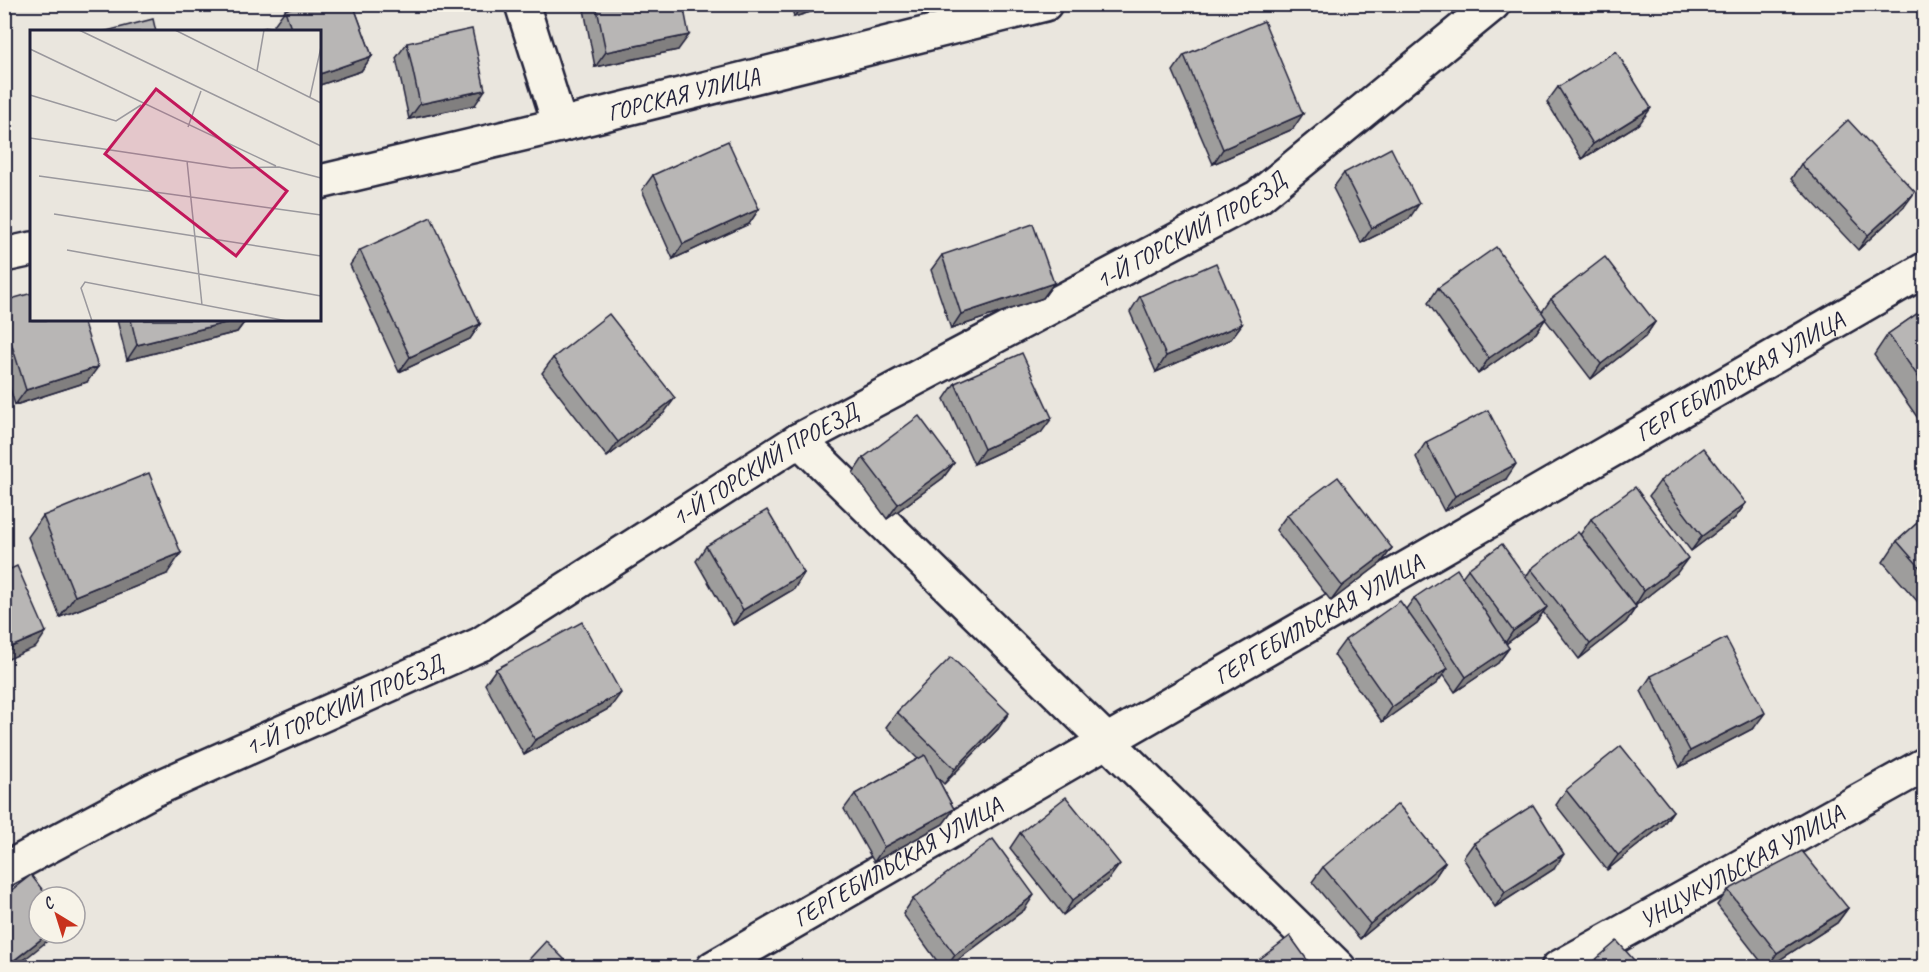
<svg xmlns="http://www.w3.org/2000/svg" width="1929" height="972" viewBox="0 0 1929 972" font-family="Caveat,sans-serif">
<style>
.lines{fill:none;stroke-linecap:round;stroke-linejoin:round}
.street-casing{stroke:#22223b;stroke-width:38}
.street{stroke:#f7f3e8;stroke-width:33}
.wall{fill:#9e9d9c;stroke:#22223b;stroke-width:1.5}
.shaded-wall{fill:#817f7f;stroke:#22223b;stroke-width:1.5}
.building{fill:#b8b6b5;stroke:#22223b;stroke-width:1.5}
.labels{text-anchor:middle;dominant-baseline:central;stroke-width:4.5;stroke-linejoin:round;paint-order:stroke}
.street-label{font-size:24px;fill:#22223b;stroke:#f7f3e8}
.inset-road{fill:none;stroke:#9a989d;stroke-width:1.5}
.view{fill:#c2185b;fill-opacity:0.15;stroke:#c2185b;stroke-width:3}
.inset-edge{fill:none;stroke:#22223b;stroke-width:3}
</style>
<rect width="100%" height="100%" fill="#eae6de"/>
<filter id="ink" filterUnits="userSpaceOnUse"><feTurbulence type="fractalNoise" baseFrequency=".0167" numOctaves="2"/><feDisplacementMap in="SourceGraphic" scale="12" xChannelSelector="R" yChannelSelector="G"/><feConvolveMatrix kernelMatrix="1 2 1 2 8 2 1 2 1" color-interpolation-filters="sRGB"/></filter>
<g filter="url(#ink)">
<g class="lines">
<g class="street-casing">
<g id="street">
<path d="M522,4L560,125"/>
<path id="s1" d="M320,182L560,125L1045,4"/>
<path d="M4,255L32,249"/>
<path d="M799,440L1339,968"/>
<path id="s2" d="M4,870L153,790L481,644L799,440L1258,197L1493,4"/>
<path id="s3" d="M713,968L1924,270"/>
<path id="s4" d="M1558,968L1924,765"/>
</g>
</g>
<use href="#street" class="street"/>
</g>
<g class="wall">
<path d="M300,4H353L372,56L361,71L320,85V32H276L274,25L285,10Z"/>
<path d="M583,4H683L678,50L595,67Z"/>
<path d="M791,4H837L794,17Z"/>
<path d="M407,43L475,105L409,119L396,58Z"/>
<path d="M1184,55L1293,129L1213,164L1173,71Z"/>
<path d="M1558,87L1640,123L1582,159L1547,102Z"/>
<path d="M1801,164L1904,207L1858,250L1791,179Z"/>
<path d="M1344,173L1409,219L1361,243L1333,188Z"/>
<path d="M653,175L759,209L749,224L673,259L642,190Z"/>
<path d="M360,250L480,324L470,339L399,372L350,265Z"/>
<path d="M942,255L1054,283L1043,298L951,329L931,270Z"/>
<path d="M1438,288L1542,312L1551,299L1655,322L1645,337L1591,379L1545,319L1536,333L1478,374L1428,303Z"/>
<path d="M1140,296L1242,324L1231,339L1156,372L1130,312Z"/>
<path d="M4,301L87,382L15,405L4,369Z"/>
<path d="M1924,309V427L1874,355L1888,334Z"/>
<path d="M117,320H246L237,332L127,360Z"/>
<path d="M553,358L664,413L607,457L542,373Z"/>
<path d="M955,383L1041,433L974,464L944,399Z"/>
<path d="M1426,442L1506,479L1444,511L1416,457Z"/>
<path d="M863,458L954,463L943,478L887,519L853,473Z"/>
<path d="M1660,481L1746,503L1735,518L1691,551L1649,496Z"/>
<path d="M1287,515L1392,548L1381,563L1331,601L1276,530Z"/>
<path d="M43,516L167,574L60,617L28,537Z"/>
<path d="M1924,517V609L1883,562L1897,541Z"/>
<path d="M1591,519L1677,573L1635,606L1636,607L1626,622L1579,659L1543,612L1536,622L1506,644L1509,648L1498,663L1455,692L1443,674L1437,683L1382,722L1334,655L1345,640L1406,609L1414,598L1462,577L1468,569L1526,577L1531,569L1595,554L1580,535Z"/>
<path d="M706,546L804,573L794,589L733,625L696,561Z"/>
<path d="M496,669L610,708L524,755L485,684Z"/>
<path d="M1651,676L1754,728L1680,767L1641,691Z"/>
<path d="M897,712L998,729L944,784L937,777L954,809L943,824L874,862L844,809L855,794L918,759L886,727Z"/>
<path d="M1566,790L1673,811L1662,826L1607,870L1556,805Z"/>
<path d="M1020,833L1109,879L1063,915L1010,848Z"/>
<path d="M1474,843L1554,869L1495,907L1463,858Z"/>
<path d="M1445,862L1435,877L1360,939L1312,882L1323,867Z"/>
<path d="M1728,890L1848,908L1837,923L1767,968H1766L1717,905Z"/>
<path d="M913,899L1024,910L947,968H942L903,914Z"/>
</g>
<g class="shaded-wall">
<path d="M803,4H837L794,17Z"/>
<path d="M689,35L678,50L595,67L606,52Z"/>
<path d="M372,56L361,71L320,85V74Z"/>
<path d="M485,90L475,105L409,119L420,104Z"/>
<path d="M1651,108L1640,123L1582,159L1593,144Z"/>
<path d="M1303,114L1293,129L1213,164L1223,149Z"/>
<path d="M1915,192L1904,207L1858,250L1868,235Z"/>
<path d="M1419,204L1409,219L1361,243L1372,228Z"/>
<path d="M759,209L749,224L673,259L683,244Z"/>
<path d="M1054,283L1043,298L951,329L961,314Z"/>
<path d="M1546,318L1536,333L1478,374L1489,358Z"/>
<path d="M237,320H246L237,332L127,360L137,345Z"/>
<path d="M1655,322L1645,337L1591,379L1601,364Z"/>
<path d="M480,324L470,339L399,372L410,357Z"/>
<path d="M1242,324L1231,339L1156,372L1166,356Z"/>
<path d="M98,367L87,382L15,405L26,390Z"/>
<path d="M675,398L664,413L607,457L618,442Z"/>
<path d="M1052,418L1041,433L974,464L984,449Z"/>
<path d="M954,463L943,478L887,519L898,504Z"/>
<path d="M1516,464L1506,479L1444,511L1455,496Z"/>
<path d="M1746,503L1735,518L1691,551L1702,536Z"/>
<path d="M1392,548L1381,563L1331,601L1342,586Z"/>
<path d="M181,553L167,574L60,617L75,596Z"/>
<path d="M1688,558L1677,573L1634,607L1644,591Z"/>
<path d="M804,573L794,589L733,625L743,610Z"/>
<path d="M1547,607L1536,622L1503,646L1513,631Z"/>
<path d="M1636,607L1626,622L1579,659L1590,644Z"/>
<path d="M46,632L36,647L4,661V650Z"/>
<path d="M1509,648L1498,663L1455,692L1466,677Z"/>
<path d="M1448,668L1437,683L1382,722L1392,707Z"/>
<path d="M621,693L610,708L524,755L535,740Z"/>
<path d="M1009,713L998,729L944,784L955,769Z"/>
<path d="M1765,713L1754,728L1680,767L1690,751Z"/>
<path d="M954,809L943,824L874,862L884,847Z"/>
<path d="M1673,811L1662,826L1607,870L1618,855Z"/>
<path d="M1564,854L1554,869L1495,907L1505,892Z"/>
<path d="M1445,862L1435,877L1360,939L1370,924Z"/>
<path d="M1120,864L1109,879L1063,915L1073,900Z"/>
<path d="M1034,895L1024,910L947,968H946L955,955Z"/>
<path d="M1848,908L1837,923L1767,968L1777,953Z"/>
<path d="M49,933H57L14,968H5Z"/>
</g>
<g class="building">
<path d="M300,4H353L372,56L320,74V32H292L285,10Z"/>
<path d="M596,4H683L689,35L606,52Z"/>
<path d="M153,19L156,32H103Z"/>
<path d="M1264,21L1303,114L1223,149L1184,55Z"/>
<path d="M268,27L269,32H250Z"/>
<path d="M472,29L485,90L420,104L407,43Z"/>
<path d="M1616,51L1651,108L1593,144L1558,87Z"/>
<path d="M1848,120L1915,192L1868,235L1801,164Z"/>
<path d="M728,141L759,209L683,244L653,175Z"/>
<path d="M1391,148L1419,204L1372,228L1344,173Z"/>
<path d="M431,217L480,324L410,357L360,250Z"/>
<path d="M1033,224L1054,283L961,314L942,255Z"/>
<path d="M1496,247L1546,318L1489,358L1438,288Z"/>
<path d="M1605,257L1655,322L1601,364L1551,299Z"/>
<path d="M1216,263L1242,324L1166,356L1140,296Z"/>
<path d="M32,293V320H83L98,367L26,390L4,320V301Z"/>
<path d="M1924,309V385L1888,334Z"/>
<path d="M609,314L675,398L618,442L553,358Z"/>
<path d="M131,320H237L137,345Z"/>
<path d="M1022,353L1052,418L984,449L955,383Z"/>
<path d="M1488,410L1516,464L1455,496L1426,442Z"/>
<path d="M919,416L954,463L898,504L863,458Z"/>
<path d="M1703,448L1746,503L1702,536L1660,481Z"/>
<path d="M149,473L181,553L75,596L43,516Z"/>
<path d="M1338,477L1392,548L1342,586L1287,515Z"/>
<path d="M1635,487L1688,558L1644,591L1591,519Z"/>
<path d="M767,510L804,573L743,610L706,546Z"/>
<path d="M1924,517V572L1897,541Z"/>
<path d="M1578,532L1636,607L1590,644L1531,569Z"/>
<path d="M1502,544L1547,607L1513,631L1468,569Z"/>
<path d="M17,566L46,632L4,650V572Z"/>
<path d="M1457,569L1509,648L1466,677L1414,598Z"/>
<path d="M1400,601L1448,668L1392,707L1345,640Z"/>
<path d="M582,622L621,693L535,740L496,669Z"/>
<path d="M1726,638L1765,713L1690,751L1651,676Z"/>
<path d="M951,657L1009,713L955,769L897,712Z"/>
<path d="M1621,746L1673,811L1618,855L1566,790Z"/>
<path d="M925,755L954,809L884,847L855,794Z"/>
<path d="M1066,797L1120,864L1073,900L1020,833Z"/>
<path d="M1398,804L1445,862L1370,924L1323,867Z"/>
<path d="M1533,805L1564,854L1505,892L1474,843Z"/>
<path d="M993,839L1034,895L955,955L913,899Z"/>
<path d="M1802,851L1848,908L1777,953L1728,890Z"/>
<path d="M31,875L48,897H39V933H49L4,968V896Z"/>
<path d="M1290,936L1313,968H1248Z"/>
<path d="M546,941L573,968H521Z"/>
<path d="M1617,941L1641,968H1586Z"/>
</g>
</g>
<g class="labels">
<g class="street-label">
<text stroke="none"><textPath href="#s1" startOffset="374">ГОРСКАЯ УЛИЦА</textPath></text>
<text stroke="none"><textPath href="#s2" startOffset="1350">1-Й ГОРСКИЙ ПРОЕЗД</textPath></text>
<text stroke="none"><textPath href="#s3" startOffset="1185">ГЕРГЕБИЛЬСКАЯ УЛИЦА</textPath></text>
<text stroke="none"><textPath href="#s2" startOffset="864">1-Й ГОРСКИЙ ПРОЕЗД</textPath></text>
<text stroke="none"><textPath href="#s3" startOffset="699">ГЕРГЕБИЛЬСКАЯ УЛИЦА</textPath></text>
<text stroke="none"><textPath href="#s2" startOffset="378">1-Й ГОРСКИЙ ПРОЕЗД</textPath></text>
<text stroke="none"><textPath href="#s3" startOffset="213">ГЕРГЕБИЛЬСКАЯ УЛИЦА</textPath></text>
<text stroke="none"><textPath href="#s4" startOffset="210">УНЦУКУЛЬСКАЯ УЛИЦА</textPath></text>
</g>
</g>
<g transform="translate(30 30)">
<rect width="291" height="291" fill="#eae6de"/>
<path class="inset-road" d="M49,0L291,116M145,0L291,73M0,19L246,136M227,41L234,0M0,65L86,91L111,75M280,67L291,17M158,97L171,61M0,108L201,138L249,137L291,148M157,131L172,275M9,146L291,185M24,184L291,226M37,220L291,266M62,291L51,258L55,252L257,291"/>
<path class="view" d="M126,59L257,161L206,226L75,124Z"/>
<rect width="291" height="291" class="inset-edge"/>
</g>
<rect width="1929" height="972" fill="none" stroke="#f7f3e8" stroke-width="24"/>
<rect x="12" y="12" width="1905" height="948" fill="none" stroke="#22223b" stroke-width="2" filter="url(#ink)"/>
<g transform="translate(57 915) rotate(322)"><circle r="28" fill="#f7f3e8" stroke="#a29fa3" stroke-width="1.5"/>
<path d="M0-4.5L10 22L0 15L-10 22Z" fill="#c8321e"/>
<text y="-9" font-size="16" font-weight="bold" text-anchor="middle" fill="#22223b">С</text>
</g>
</svg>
